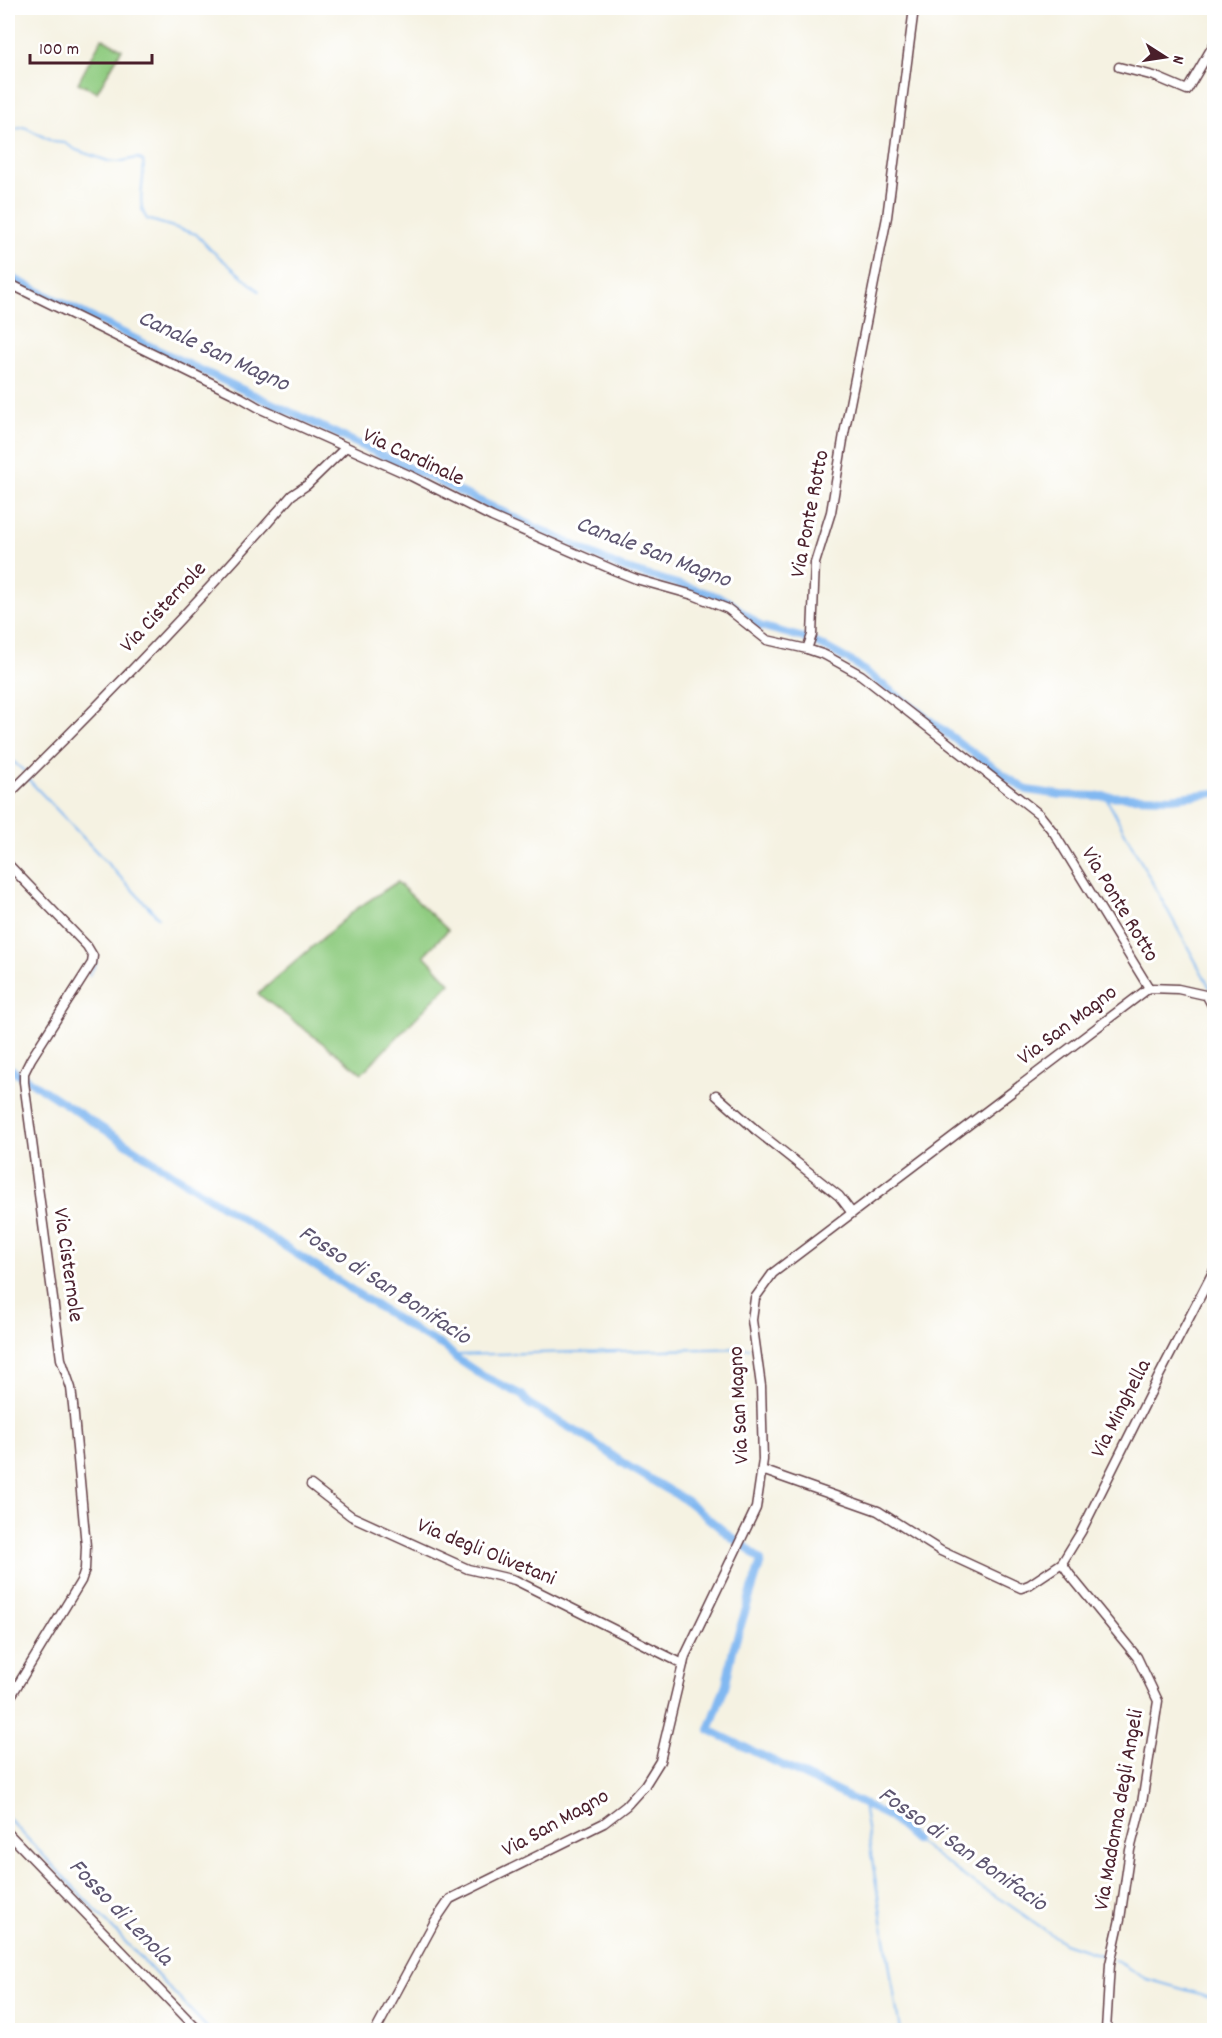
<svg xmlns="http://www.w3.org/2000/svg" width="1222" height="2038" viewBox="0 0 1222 2038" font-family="Dekko,sans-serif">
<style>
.green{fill:#90cc81;stroke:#6d7656;stroke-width:1.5}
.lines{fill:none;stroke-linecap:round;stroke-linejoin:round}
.stream{stroke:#81b8f1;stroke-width:2}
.canal{stroke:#81b8f1;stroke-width:8}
.minor-casing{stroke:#643f46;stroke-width:11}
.minor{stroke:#fff;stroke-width:8}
.labels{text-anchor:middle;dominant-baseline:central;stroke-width:6;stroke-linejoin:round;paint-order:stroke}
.street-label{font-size:22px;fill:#4a1f2b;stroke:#fff}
.water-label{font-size:24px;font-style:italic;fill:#5d5570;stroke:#fff}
</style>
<rect width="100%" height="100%" fill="#fff"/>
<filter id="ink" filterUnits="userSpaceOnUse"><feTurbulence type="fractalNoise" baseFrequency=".0167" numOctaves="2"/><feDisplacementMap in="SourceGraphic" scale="12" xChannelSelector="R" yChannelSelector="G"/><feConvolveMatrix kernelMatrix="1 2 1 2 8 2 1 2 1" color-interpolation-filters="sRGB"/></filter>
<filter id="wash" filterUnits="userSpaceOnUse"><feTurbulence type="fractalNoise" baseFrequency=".008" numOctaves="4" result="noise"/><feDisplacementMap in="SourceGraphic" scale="24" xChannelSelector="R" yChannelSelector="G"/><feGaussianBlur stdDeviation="1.35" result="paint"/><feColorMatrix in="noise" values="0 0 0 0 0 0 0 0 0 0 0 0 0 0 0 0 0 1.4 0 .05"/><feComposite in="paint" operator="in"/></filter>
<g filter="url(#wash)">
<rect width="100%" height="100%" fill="#f5f2e2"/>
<g class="green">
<path d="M102,38L122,49L97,92L78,83Z"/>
<path d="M397,882L448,930L424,955L450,983L362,1073L258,994L356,909Z"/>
</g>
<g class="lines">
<g class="stream">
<path d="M8,131L25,127L53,142L65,143L76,150L108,161L118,162L137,158L143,161C146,179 135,204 147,219L196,234L210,249L259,291"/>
<path d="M8,757L24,771"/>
<path d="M28,779L158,917"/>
<path d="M1105,796L1214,995"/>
<path d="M89,975L96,964V961"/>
<path d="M453,1355L749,1348"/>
<path d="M863,1804L900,2030"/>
<path d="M8,1818L209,2030"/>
<path d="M915,1840L972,1882L1008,1904L1064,1943L1109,1958"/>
<path d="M1114,1960L1147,1979L1214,1998"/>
</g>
<g class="canal">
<path d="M8,276L154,348L620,567L711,594L728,601L760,626L804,638L825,647L854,663L961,744L1011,780L1027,790L1061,795L1171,798L1214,793"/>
<path d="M8,1067L420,1334L445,1347L456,1358L483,1376L522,1395L529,1404L589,1439L626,1465L687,1501L736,1541"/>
<path d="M745,1546L761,1561L733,1650L726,1684L709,1730L888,1816L915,1840"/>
</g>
</g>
</g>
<g filter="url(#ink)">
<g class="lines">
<g class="minor-casing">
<g id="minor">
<path d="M914,8L887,217L844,434L831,512L815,563L812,635L807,649L825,655L861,675L1039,814L1054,833L1149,988"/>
<path d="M1119,67L1154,76L1187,90L1214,44"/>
<path d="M8,283L240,397L261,409L411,476L492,517L616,571L636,579L693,595L728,609L767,640L807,649"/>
<path d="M8,795C106,699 202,599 292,495L307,485L346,447"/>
<path d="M8,864L87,946L93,956L92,963L31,1059L24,1073V1082L61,1359L71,1388L73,1405L86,1546L85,1569L81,1581L8,1701"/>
<path d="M1207,996L1214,1009"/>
<path d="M716,1095L757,1131L839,1196L852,1213"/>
<path d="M762,1470L878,1511L941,1551L1021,1588L1029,1585L1062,1563L1070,1575L1137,1657L1158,1701L1142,1803L1130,1850L1120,1919L1110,1964L1106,2030"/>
<path d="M311,1485L351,1516L468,1569L515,1580L683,1664"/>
<path d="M1062,1563L1081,1532L1159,1376L1214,1270"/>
<path d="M8,1833L198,2030"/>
<path d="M376,2030L435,1921L450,1899L604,1823L626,1806L645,1785L660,1761L685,1656L756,1508L763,1460L761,1386L752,1320L755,1298L773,1273L1149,988L1178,989L1214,997"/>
</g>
</g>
<use href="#minor" class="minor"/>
</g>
</g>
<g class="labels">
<g class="street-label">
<text transform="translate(413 458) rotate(25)">Via Cardinale</text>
<text transform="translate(811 514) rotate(-79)">Via Ponte Rotto</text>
<text transform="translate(164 608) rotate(-47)">Via Cisternole</text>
<text transform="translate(1119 905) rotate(59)">Via Ponte Rotto</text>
<text transform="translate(1068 1026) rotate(-37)">Via San Magno</text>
<text transform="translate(67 1265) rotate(82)">Via Cisternole</text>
<text transform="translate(740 1405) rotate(-93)">Via San Magno</text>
<text transform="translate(1122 1409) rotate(-63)">Via Minghella</text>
<text transform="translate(486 1553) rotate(22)">Via degli Olivetani</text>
<text transform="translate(1120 1810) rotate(-80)">Via Madonna degli Angeli</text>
<text transform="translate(556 1824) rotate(-29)">Via San Magno</text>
</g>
<g class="water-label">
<text transform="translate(213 352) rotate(25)">Canale San Magno</text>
<text transform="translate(653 553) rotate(21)">Canale San Magno</text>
<text transform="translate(384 1286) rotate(33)">Fosso di San Bonifacio</text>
<text transform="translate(962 1850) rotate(35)">Fosso di San Bonifacio</text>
<text transform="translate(120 1913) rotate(46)">Fosso di Lenola</text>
</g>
</g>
<rect width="1222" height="2038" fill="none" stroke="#fff" stroke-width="30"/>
<g transform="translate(1165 57) rotate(102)" stroke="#ffffff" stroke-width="4.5" paint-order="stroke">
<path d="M0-4.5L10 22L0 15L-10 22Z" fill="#4a1f2b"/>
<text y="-9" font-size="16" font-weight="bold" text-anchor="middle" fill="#4a1f2b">N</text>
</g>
<path d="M30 54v9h122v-9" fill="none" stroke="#4a1f2b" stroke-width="3"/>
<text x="39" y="54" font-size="18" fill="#4a1f2b" stroke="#ffffff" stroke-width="4.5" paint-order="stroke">100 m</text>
</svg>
